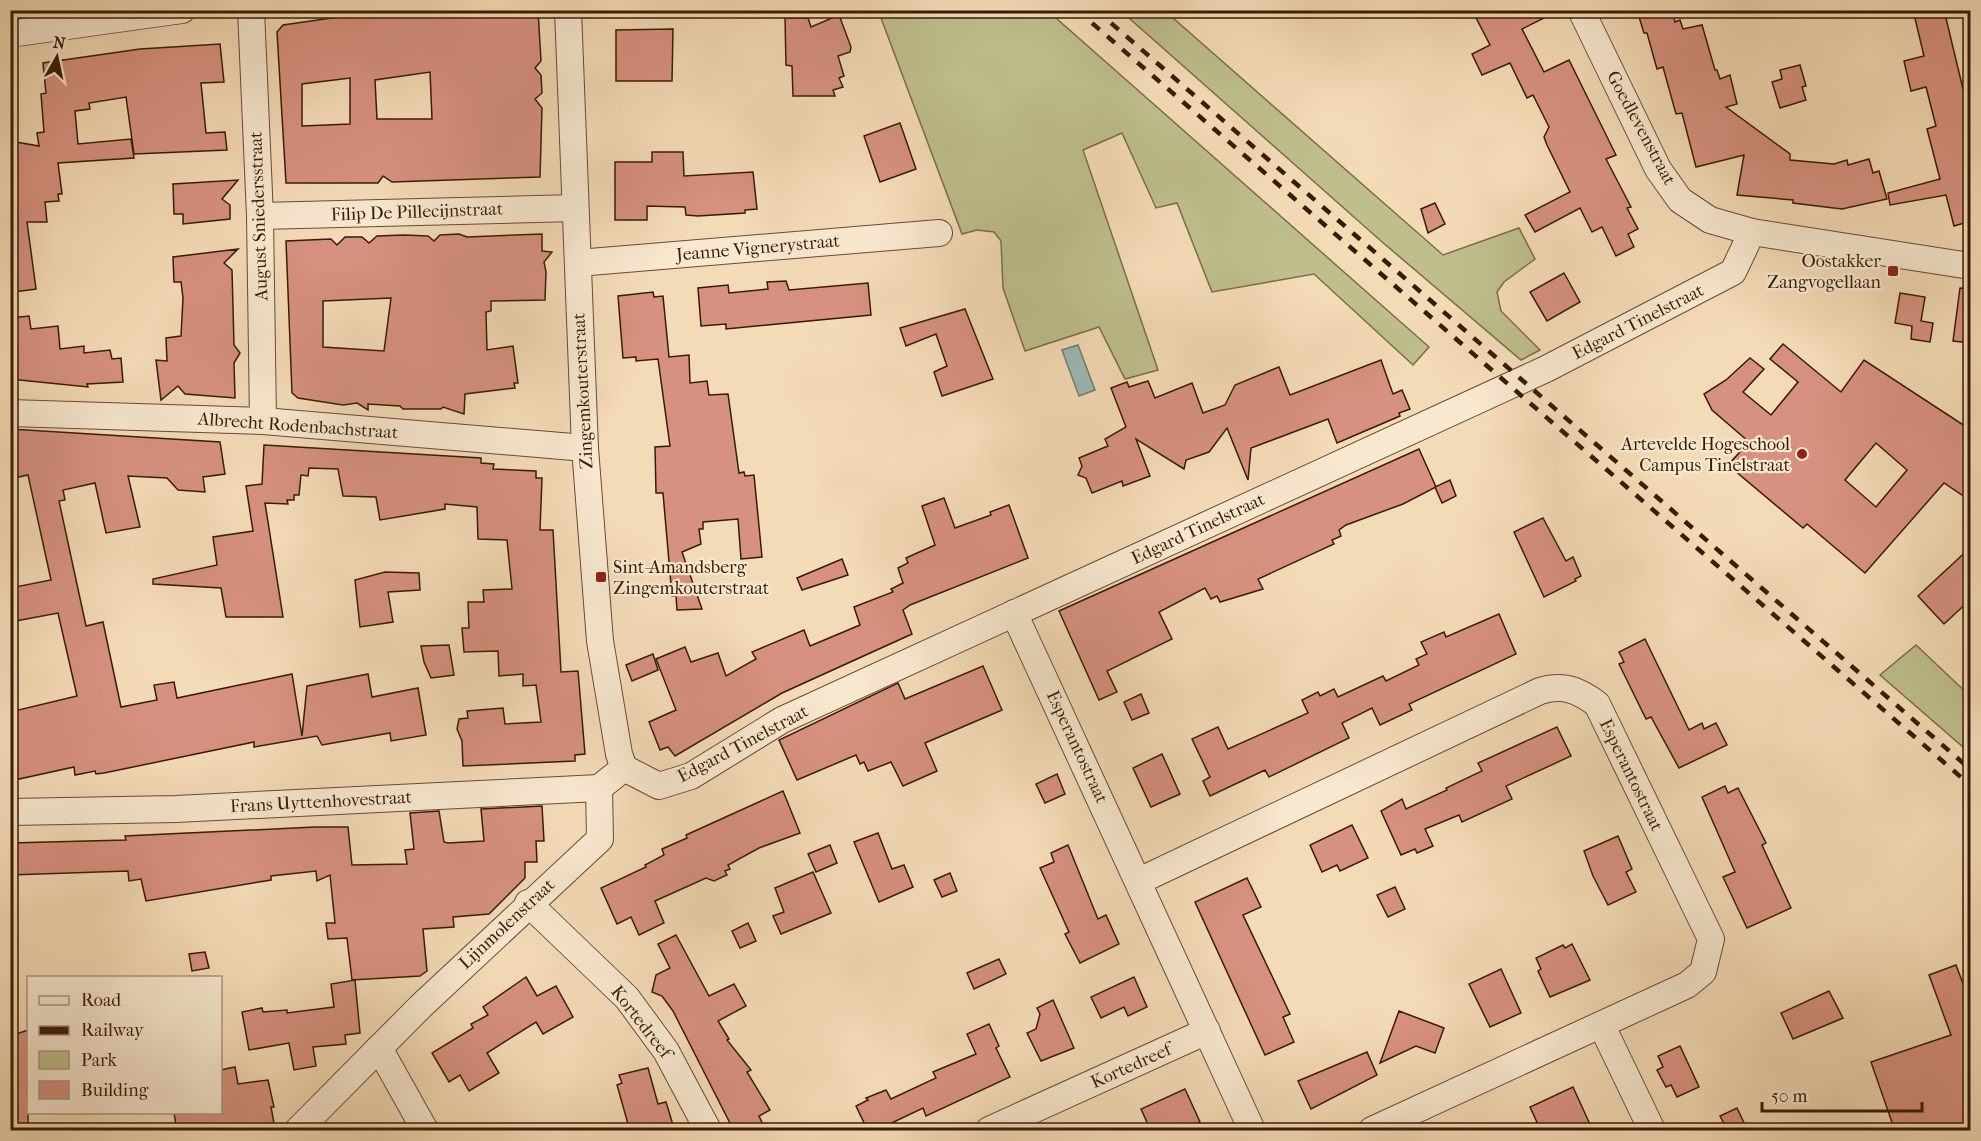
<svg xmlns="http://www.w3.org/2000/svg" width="1981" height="1141" viewBox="0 0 1981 1141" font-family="'IM FELL French Canon',serif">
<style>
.green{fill:#bebf8d;stroke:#7b6d4a;stroke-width:1.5}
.water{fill:#9eb9b6;stroke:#757a70;stroke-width:1.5}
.building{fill:#d79180;stroke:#381b07;stroke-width:1.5;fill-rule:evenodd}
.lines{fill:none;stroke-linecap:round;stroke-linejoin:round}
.street-casing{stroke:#674b33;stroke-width:28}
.street{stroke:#f8e8d0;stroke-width:26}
.rail{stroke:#381b07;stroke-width:4.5;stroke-dasharray:10 10;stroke-linecap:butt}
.poi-dot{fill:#8f2418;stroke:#f8e8d0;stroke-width:2}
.labels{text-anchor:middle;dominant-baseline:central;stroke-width:4.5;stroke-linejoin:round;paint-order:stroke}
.street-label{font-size:18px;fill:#381b07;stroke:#f8e8d0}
.poi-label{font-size:18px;fill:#381b07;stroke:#f8e8d0;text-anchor:end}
</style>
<rect width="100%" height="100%" fill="#f4dbb7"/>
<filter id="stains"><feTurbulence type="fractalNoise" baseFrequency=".00333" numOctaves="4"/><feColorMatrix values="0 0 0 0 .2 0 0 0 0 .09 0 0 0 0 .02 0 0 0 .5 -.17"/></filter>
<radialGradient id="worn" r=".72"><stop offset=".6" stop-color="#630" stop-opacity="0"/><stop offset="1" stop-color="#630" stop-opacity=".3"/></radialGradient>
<g class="green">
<path d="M878,10L1048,11L1429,347L1413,365L1314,274L1212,292L1177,203L1156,208L1122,133L1083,150L1158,370L1125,379L1099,327L1025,351L1003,288L1001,241L994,232L977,230L962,234Z"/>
<path d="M1121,11H1165L1443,255L1519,228L1535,259L1504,282L1497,292L1501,311L1540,350L1521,360L1381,241Z"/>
<path d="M1916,645L1970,696V753L1880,675Z"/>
</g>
<path class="water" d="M1078,345L1095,390L1079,396L1062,350Z"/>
<g class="building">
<path d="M387,10H538L541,61L535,68L541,75L542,93L535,99L542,108L540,177L392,182L383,176L378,183H286L277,32L283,25ZM430,72L432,119H377L375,80ZM350,78V124L302,126V84Z"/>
<path d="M1472,10H1560L1522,29L1544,72L1569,60L1616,155L1606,159L1631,207L1627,208L1638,229L1628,234L1634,247L1616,256L1602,227L1592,232L1580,208L1535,232L1525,215L1570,192L1547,145L1544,137L1549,127L1533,95L1527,98L1510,63L1482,75L1472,54L1490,45Z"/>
<path d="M1664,10H1672L1675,22L1680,20L1683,29L1702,25L1715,70H1717L1720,79L1730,75L1737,104L1726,107L1790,154V160L1834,164L1847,160L1848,165L1869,159L1873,173L1879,171L1887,199L1842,209L1793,203V200L1737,195L1744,155L1696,167L1682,113L1676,114L1663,67L1657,69L1647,33H1644L1639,17Z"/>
<path d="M1913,10H1944L1971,122V221L1954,226L1946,195L1890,205L1888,193L1940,179L1927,129L1936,126L1926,87L1911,91L1904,61L1924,56Z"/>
<path d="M839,15L851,47L850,52L838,56L844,76L839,78L843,87L833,90L835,96H793L792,66L786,65L785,18H808L811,27Z"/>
<path d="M673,29L672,81H616V30Z"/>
<path d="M220,44L224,82L201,83L206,133L225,132L227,150L134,154L126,97L89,103L90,109L75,111L78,144L131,139L134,158L58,163L62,194H58L59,201L45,202L47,222H27L36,289L14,292L10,268V141L39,146L37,133L44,132L41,94L46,93L43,63L140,49Z"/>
<path d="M1800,65L1806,86L1802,87L1806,100L1780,108L1772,82L1782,79L1780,70Z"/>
<path d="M900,123L916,169L880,182L864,136Z"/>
<path d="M652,152H683L684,176L753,172L757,209L745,210V213L698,216L686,215L685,207L647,206V220H615V162H652Z"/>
<path d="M238,180L222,199L230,205V219L183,224V214H174L173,184Z"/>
<path d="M1435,203L1445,224L1428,233L1421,209Z"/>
<path d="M459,234L467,237L542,234V251L552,252L544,262L546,272L545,300L491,301V311L486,312L487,350L513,346L518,383H514L515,388L465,394L464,414L443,407L441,409H403L400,406L368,404V410L357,403L343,405L298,398L292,393L286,241L331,239L337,245L345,237H362L369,243L377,236L404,235L428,236L434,241L440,235ZM391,298L384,351L323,347V301Z"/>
<path d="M238,249L224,263L232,270L234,345L240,353L234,363L235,398L185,394L178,386L161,400L156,360L167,361L166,338L181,336L183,298L181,282H174L173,257Z"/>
<path d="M1564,273L1580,302L1547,321L1530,292Z"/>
<path d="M786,281L789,290L868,283L871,315L726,329V324L701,326L698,288L728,285L729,293L768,289L767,282Z"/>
<path d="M1960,288L1971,289V343L1953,341Z"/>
<path d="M653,292L654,297L663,296L669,357L689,355L690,383L707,381L709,395L728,394L739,473L744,472L745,476L754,475L762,557L741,559L738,519L703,522V529H699L701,544L682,552L702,609L677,610L676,596H672L663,493H656L655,447L670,446L658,359L636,361V357L623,358L618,296Z"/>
<path d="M1900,293L1925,297L1921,321L1933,323L1930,342L1911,339L1912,326L1895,323Z"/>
<path d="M965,309L993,379L942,396L934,372L947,366L936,334L906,346L900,328Z"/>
<path d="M29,316L31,329L58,326L60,349L84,346V353L110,350L112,359L121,358L123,382L87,384L88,387L10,379V318Z"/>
<path d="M1783,344L1841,392L1864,360L1971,430V501L1944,483L1865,573L1807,524L1803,528L1728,465L1749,442L1712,410L1704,394L1726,380L1750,358L1764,369L1743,392L1771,415L1798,382L1770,359ZM1876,443L1907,470L1876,507L1845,480Z"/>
<path d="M1381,360L1393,394L1402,390L1410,409L1399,413L1400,416L1337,443L1328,419L1251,448L1248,480L1227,428L1209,452L1186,460L1184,469L1136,439L1150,476L1123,486L1122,481L1092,493L1086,478L1078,475L1082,466L1079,458L1108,446L1105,439L1126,427L1111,388L1127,382L1129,387L1148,381L1155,398L1192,383L1203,413L1225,405L1235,385L1279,367L1290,395Z"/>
<path d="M10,429L220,442L225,474L203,477L205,492L178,490L167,478L128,476L140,527L106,533L95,483L63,490L65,500L59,501L86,626L103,622L121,707L157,700L154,685L174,682L177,698L292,674L302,736L307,686L368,674L372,697L418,688L426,735L391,741L390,733L322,745L317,736L254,747V742L104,773L96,774L95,771L75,775L74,767L10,781V712L77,696L58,613L10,622V588L51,580L28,475L10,479Z"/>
<path d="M264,445L481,458V463L494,464L493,469L536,471V478H542L540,530H553L561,672L578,671L585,754L575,755V761L463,766L462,741L457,729L459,719L468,718L467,711L503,708L505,724L541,722L536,685L523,686V674L499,676L498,651L464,652L462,628H469L468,602H484L483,590L512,589L507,540L478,539L477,507L445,504V509L380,520L376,497L343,496L338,469L309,468L308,476L301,475L299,495H294V500H287L288,504L265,503L283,617H226L221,588L153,584V579L217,565L213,537L253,531L246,486L262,484Z"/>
<path d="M1419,449L1436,487L1403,504L1346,525L1339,530L1341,536L1332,540L1334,544L1258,579L1263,589L1220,602L1217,596L1211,599L1205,588L1159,612L1172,639L1107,671L1117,692L1099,700L1059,611Z"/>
<path d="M1450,480L1456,496L1442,503L1435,487Z"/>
<path d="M944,498L955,528L991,515L990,512L1009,505L1028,558L910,605L903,610L912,634L782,693L675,756L668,747L660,750L649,722L676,710L656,659L685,647L691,662L718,653L726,676L756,659L752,652L804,630L810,646L860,625L854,607L893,592L891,589L903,583L898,568L908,563L906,558L935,545L922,506Z"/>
<path d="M1543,518L1566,561L1573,557L1581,576L1575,579L1576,581L1544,597L1514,532Z"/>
<path d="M1971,547V599L1944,624L1918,596Z"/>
<path d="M842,559L848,575L802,590L797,578Z"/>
<path d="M385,572L419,573L420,590L388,592L393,622L360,627L355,580Z"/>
<path d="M1499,614L1516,654L1409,704L1412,710L1380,725L1372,708L1342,723L1349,738L1269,777L1265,770L1210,796L1203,781L1210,777L1192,739L1218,727L1228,749L1308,713L1302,700L1318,692L1320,696L1334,689L1338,697L1383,676L1386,681L1419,665L1416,659L1427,654L1421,642L1444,632L1446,637Z"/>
<path d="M1645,639L1689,730L1702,723L1704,729L1716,723L1727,745L1679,768L1651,717L1646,719L1619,664L1624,662L1619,652Z"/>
<path d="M449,645L454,675L431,678L424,662L421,646Z"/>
<path d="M653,654L658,670L632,681L626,665Z"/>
<path d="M983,666L1002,710L925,743L937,771L903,786L891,762L868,771L864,762L860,764L856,755L797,780L779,740L898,683L905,699Z"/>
<path d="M1141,694L1149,713L1132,720L1124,702Z"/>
<path d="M1557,727L1571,756L1506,786L1512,799L1462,822L1459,815L1425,829L1433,846L1417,853L1415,849L1401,855L1381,811L1402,799L1406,809L1447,790L1446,788L1482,771L1478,763Z"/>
<path d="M1162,754L1180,794L1151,807L1133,768Z"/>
<path d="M1057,774L1065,794L1045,803L1036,784Z"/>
<path d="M1725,786L1728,793L1738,788L1766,843L1762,845L1791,908L1747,928L1723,877L1735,872L1702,797Z"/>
<path d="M783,791L800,833L759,848L728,865L730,869L725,871L727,875L714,881L706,878L655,901L664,923L639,935L631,917L617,924L601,888L646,867L645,865L664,855L662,849L687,838L686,835Z"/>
<path d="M542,806L544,841H536L537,862H525V878L489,914L453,917L454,927L423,929L427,971L420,976L352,980L347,938L328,939L326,923H335L330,875L317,881L316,871L271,876V880L146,901L141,879L129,881L128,871L10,875V843L126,840L125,836L315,827H348L352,865L407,864L405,850L414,849L410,813L439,811L444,842L448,843L484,841L481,809Z"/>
<path d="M1352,825L1368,858L1340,871L1337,865L1322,872L1310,845Z"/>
<path d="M878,833L892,869L904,865L913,887L879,902L854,842Z"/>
<path d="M1618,836L1632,869L1626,872L1636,892L1608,905L1593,876L1584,851Z"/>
<path d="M830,845L837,863L816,872L808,854Z"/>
<path d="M1068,845L1098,919L1106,915L1119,944L1080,963L1065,934L1069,932L1040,868L1054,862L1051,853Z"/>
<path d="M813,872L831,913L781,934L773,916L784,912L775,888Z"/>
<path d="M950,873L957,891L942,897L934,880Z"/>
<path d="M1247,878L1261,907L1243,915L1290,1014L1283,1017L1294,1042L1265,1055L1195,902Z"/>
<path d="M1395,887L1405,909L1388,917L1377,895Z"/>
<path d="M748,923L756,941L740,948L732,931Z"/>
<path d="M676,935L709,996L734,984L746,1006L718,1021L729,1039L727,1040L751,1070L747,1072L770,1110L759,1116L766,1131H734L673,1011L662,996L652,992L656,975L670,968L658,944Z"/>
<path d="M1572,944L1590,980L1550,997L1538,971L1541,969L1536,958L1563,945L1565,948Z"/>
<path d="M205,952L209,968L192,971L189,954Z"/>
<path d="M999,959L1006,974L974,989L967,973Z"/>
<path d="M1956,965L1971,1005V1131H1895L1871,1062L1951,1035L1929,975Z"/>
<path d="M1501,969L1521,1013L1490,1027L1469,984Z"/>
<path d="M526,977L537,996L556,986L573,1017L543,1034L536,1022L487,1053L499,1073L469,1091L460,1075L449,1082L432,1053L473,1028L471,1024L488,1015L483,1007Z"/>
<path d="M1134,977L1147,1007L1128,1016L1124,1007L1101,1018L1091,997Z"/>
<path d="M355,980L360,1033L345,1035L346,1044L313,1047L316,1066L294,1070L289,1043L249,1050L242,1012L262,1008L263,1012L287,1010V1013L334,1007L331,984Z"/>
<path d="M1829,991L1843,1018L1793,1039L1781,1013Z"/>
<path d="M1053,1000L1074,1048L1041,1061L1027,1033L1036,1029L1040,1014L1037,1008Z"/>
<path d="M1399,1011L1444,1028L1435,1053L1416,1046L1380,1063Z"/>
<path d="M989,1024L999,1046L996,1048L1010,1077L926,1116L923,1108L875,1131H868L856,1106L868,1100L866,1098L886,1090L891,1099L936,1078L933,1072L976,1054L967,1034Z"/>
<path d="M28,1030V1124L10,1130V1036Z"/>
<path d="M1680,1046L1699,1087L1677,1097L1671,1085L1666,1087L1657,1070L1663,1067L1658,1056Z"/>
<path d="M1367,1052L1377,1075L1311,1109L1298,1081Z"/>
<path d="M235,1067L238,1084L268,1080L274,1107H271L274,1123L266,1125L263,1131H177L174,1113H220V1070Z"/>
<path d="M648,1068L658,1104L666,1102L673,1125L655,1131H630L617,1085L622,1083L619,1075Z"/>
<path d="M1573,1087L1593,1131H1541L1530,1107Z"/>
<path d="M1185,1089L1200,1122L1182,1131H1151L1141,1109Z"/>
<path d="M1737,1108L1748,1131H1728L1720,1116Z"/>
</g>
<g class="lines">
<g class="street-casing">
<g id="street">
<path d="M251,10L260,216L263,421"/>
<path d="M568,10L585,448L600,641L619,754L624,768"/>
<path d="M1581,10L1658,169L1680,200L1710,220L1752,232L1970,266"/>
<path d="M10,34L182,10"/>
<path d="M260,216L575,208"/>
<path d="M578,263L939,233"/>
<path d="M10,413L263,421L585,448"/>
<path d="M1014,613L1252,1130"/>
<path d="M624,768L659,786L691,776L782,720L1546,369L1733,272L1752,232"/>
<path d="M10,812L176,809L599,788L624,768"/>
<path d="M1139,881L1540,691C1564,684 1578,690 1597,704L1711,939L1703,972L1687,985L1372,1130"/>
<path d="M528,903L627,998L666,1051L708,1130"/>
<path d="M1602,1026L1652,1130"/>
<path d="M379,1048L425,1130"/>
<path d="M298,1130L421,1006L600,839L599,788"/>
<path d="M989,1130L1207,1031"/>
</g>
</g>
<use href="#street" class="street"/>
<g class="rail">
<path d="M1077,10L1970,785"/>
<path d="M1096,10L1970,769"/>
</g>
</g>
<g class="poi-dot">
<rect x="1887" y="265" width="12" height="12" rx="3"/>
<circle cx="1802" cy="454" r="6"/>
<rect x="595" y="571" width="12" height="12" rx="3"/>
</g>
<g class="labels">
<g class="street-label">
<text transform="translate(1641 128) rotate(62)">Goedlevenstraat</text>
<text transform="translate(417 212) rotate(-2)">Filip De Pillecijnstraat</text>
<text transform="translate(259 216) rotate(-92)">August Sniedersstraat</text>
<text transform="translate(758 248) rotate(-5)">Jeanne Vignerystraat</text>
<text transform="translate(1638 322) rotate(-27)">Edgard Tinelstraat</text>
<text transform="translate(583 391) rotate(-93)">Zingemkouterstraat</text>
<text transform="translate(298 426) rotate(4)">Albrecht Rodenbachstraat</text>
<text transform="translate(1198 529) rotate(-25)">Edgard Tinelstraat</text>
<text transform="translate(743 744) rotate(-28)">Edgard Tinelstraat</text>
<text transform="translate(1077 747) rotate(65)">Esperantostraat</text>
<text transform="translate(1631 775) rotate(64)">Esperantostraat</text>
<text transform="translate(321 802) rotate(-3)">Frans Uyttenhovestraat</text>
<text transform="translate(507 924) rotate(-43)">Lijnmolenstraat</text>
<text transform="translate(641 1022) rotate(52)">Kortedreef</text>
<text transform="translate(1131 1066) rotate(-24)">Kortedreef</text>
</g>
<g class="poi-label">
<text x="1881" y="261">Oostakker<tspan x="1881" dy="21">Zangvogellaan</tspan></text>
<text x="1790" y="444">Artevelde Hogeschool<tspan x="1790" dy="21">Campus Tinelstraat</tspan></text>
<text x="613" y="567" text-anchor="start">Sint-Amandsberg<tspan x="613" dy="21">Zingemkouterstraat</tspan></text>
</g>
</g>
<rect width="1981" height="1141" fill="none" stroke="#f4dbb7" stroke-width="36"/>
<rect x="12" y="12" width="1957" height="1117" fill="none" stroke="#381b07" stroke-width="3"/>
<rect x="18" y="18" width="1945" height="1105" fill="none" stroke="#381b07" stroke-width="1.5"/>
<rect x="27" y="976" width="195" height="138" fill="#f8e8d0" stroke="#ab9680" stroke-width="1.5"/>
<rect x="39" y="996" width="30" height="9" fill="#f8e8d0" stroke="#ab9680" stroke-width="1.5"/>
<text x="81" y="1006" font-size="18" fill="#381b07">Road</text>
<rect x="39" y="1026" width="30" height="9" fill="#381b07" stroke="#ab9680" stroke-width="1.5"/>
<text x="81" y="1036" font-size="18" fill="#381b07">Railway</text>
<rect x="39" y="1051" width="30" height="18" fill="#bebf8d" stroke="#ab9680" stroke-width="1.5"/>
<text x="81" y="1066" font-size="18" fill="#381b07">Park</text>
<rect x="39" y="1081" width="30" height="18" fill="#d79180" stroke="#ab9680" stroke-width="1.5"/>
<text x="81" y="1096" font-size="18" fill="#381b07">Building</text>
<g transform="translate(57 57) rotate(9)" stroke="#f8e8d0" stroke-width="4.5" paint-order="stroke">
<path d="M0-4.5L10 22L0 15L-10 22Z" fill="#381b07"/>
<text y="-9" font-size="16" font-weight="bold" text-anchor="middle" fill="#381b07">N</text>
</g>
<path d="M1762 1102v9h160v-9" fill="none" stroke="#381b07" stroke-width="3"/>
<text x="1771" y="1102" font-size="18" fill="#381b07" stroke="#f8e8d0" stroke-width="4.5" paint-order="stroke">50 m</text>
<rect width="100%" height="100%" filter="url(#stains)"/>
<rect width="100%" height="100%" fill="url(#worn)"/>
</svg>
